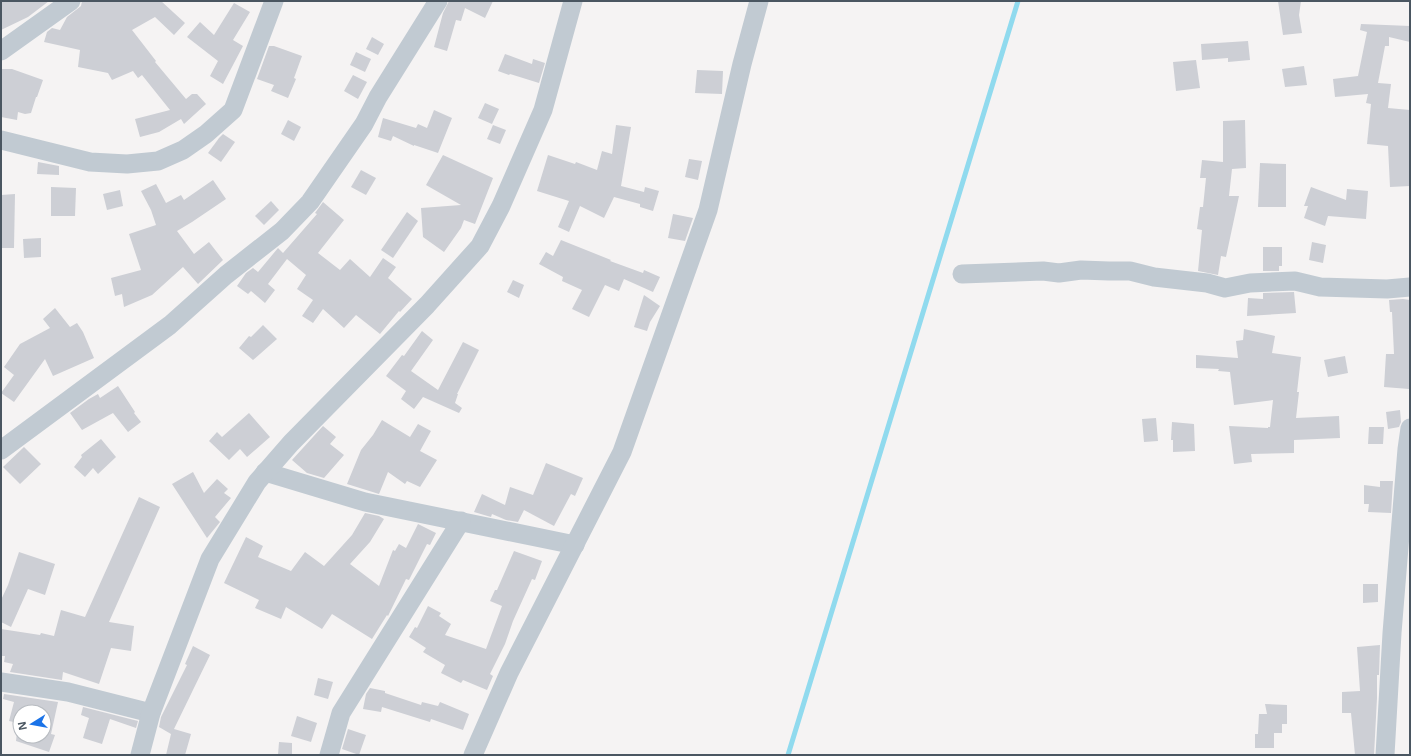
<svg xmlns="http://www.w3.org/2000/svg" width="1411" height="756" viewBox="0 0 1411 756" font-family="'Noto Sans',sans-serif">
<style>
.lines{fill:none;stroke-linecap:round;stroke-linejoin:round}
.stream{stroke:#90daee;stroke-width:5}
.building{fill:#cdcfd5;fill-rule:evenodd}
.minor{stroke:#c1cad2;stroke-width:19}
</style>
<rect width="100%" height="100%" fill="#f5f3f3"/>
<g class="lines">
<path class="stream" d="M788,755L1018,1"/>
</g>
<g class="building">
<path d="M1,1H49L28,17L1,30Z"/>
<path d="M82,1H161L185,23L174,35L155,17L132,30L156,61L155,62L186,99L192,94H197L206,104L184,124L181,119L159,132L140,137L135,119L170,110L142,75L138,78L133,71L112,80L108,73L78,67L80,50L44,42L47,32L52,28L60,30L67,17L81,6Z"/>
<path d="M449,1H493L485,18L465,8L461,21L456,20L447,51L434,47L443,13Z"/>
<path d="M1278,1H1301L1299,15L1302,33L1283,35Z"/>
<path d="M234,3L250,12L233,40L243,46L223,84L210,76L218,61L187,37L200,22L214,35Z"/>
<path d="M1361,24L1410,26V42L1389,37V46H1385L1378,83L1391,84L1388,108L1410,110V186L1390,187L1388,146L1367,144L1371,104L1366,103L1368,94L1335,97L1333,79L1358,76L1367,32L1360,30Z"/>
<path d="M372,37L384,44L378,55L366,49Z"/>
<path d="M1248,41L1250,60L1228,62V58L1202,60L1201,44Z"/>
<path d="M269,46H274L302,56L294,78L296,79L288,98L271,91L274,85L257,79Z"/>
<path d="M356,52L371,59L365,72L350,65Z"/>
<path d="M505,54L532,64L533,59L545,63L539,83L510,74L509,75L498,71Z"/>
<path d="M1196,60L1200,88L1176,91L1173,62Z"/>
<path d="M1304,66L1307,85L1285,87L1282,69Z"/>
<path d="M1,69H12L43,80L37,97H36L31,113L25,114L18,112L17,120L1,117Z"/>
<path d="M697,70L723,71L722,94L695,93Z"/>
<path d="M353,75L367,82L358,99L344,91Z"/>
<path d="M485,103L499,109L492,124L478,118Z"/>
<path d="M434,110L452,118L438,153L414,145V146L393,136L391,141L378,137L383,118L416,128L418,124L427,128Z"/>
<path d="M288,120L301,127L294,141L281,134Z"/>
<path d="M1245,120L1246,168L1232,169L1229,196H1239L1226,257L1221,256L1218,275L1198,271L1202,230L1197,229L1200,207H1203L1206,178H1200L1202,160L1223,162V121Z"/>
<path d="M493,125L506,130L500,144L487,139Z"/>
<path d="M616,125L631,127L621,186L644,192L645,187L659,191L653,211L640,207V204L614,197L604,218L580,206L569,232L558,227L569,201L537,191L548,155L575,164L576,162L597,170L602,151L612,154Z"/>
<path d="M223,134L235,142L221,162L208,153L219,138Z"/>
<path d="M443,155L493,178L475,224L464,220L461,228L444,252L423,237L421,208L461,205L426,185Z"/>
<path d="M689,159L702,161L698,180L685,177Z"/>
<path d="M38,162L59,166V175L37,174Z"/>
<path d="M1260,163L1286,164V207H1258Z"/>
<path d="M361,170L376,178L366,195L351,187Z"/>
<path d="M213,180L226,199L192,222L177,231L194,254L209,242L223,260L198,284L183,267L152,295L124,307L122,294L115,296L111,278L141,270L129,234L156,225L151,210L141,191L156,184L166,203L181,195L184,200Z"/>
<path d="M51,187L76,188L75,216H51Z"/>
<path d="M1311,187L1346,200L1347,189L1368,191L1366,219L1328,216L1325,226L1304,218L1308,206H1304Z"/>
<path d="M120,190L123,206L107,210L103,194Z"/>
<path d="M15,194L14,248H1V195Z"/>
<path d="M271,201L279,210L264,225L255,216Z"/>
<path d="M323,202L344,220L318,253L340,270L350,259L370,277L383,258L396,267L388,278L412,299L400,312L399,311L380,334L356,315L344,328L323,309L313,323L302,316L313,300L297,289L306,275L287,259L268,284L275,290L265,303L251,291L248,294L237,286L246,273L253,268L258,272L278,248L283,253L317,214L315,213Z"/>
<path d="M407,212L418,221L393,258L381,250Z"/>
<path d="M673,214L693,218L685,241L668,238Z"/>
<path d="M41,238V257L24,258L23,239Z"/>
<path d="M561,240L611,260L610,261L643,273L644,270L660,277L653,292L624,279L619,291L605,285L589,317L572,309L582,290L562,281L563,277L539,264L546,252L553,256Z"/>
<path d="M1312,242L1326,245L1323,263L1309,260Z"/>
<path d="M1263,247H1282V266H1279V271H1263Z"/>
<path d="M513,280L524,285L519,298L507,292Z"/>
<path d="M1294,292L1296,313L1247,316L1248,298L1263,299V293Z"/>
<path d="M644,295L660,306L650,322L647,331L634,327Z"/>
<path d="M1403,299L1410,300L1409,389L1384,387L1386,354H1394L1392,312H1390L1389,300Z"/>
<path d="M55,308L70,327L77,323L83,332L94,358L53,376L45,359L14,402L1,393L14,375L4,367L20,344L50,328L43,319Z"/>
<path d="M263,325L277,339L253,360L239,348L249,336L251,337Z"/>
<path d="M1244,329L1275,336L1272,353L1301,357L1297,392H1299L1296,418L1339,416L1340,438L1294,440V453L1251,454L1252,462L1234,464L1229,426L1268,428V427H1270L1273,400L1234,405L1230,372L1218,371L1219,369L1196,368V355L1238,358L1236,341L1243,340Z"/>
<path d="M422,331L433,340L411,371L438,390L463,342L479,350L457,394H458L455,403L462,408L459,413L423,397L414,409L401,399L406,391L386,376L402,355L404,356Z"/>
<path d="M1345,356L1348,373L1328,377L1324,360Z"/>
<path d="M118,386L135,412L134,413L141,422L128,432L113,413L82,430L70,413L89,399L98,394L100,398Z"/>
<path d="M1400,410L1401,422L1399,427L1388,429L1386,412Z"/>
<path d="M249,413L270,437L247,457L240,449L229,460L209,441L217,432L222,437Z"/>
<path d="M1156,418L1158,441L1144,442L1142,419Z"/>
<path d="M382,420L410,437L418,424L431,431L420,451L437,460L420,487L407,481L405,484L388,472L379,494L347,484L361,450L373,435Z"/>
<path d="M1172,422L1194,424L1195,451L1173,452V440H1171Z"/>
<path d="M323,426L336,437L330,444L344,455L324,478L307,473L292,460Z"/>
<path d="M1369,427H1384L1383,444H1368Z"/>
<path d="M101,439L116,457L98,474L93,468L85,477L74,467L82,457L81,455Z"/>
<path d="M24,447L41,464L20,484L3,467Z"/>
<path d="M546,463L583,478L575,496L571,494L554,526L524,510L518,522L506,520L492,514L491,517L474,512L482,494L505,505L510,487L533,495Z"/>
<path d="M193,472L204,493L217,479L228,489L224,493L231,498L215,517L220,522L207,538L172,484Z"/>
<path d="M1380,481H1393L1391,513L1368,512L1369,504H1364V485L1380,487Z"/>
<path d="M139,497L160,507L109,622L134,626L131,651L111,648L99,684L63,672L62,680L10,672L13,664L4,662L5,656H1V629L40,635L41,633L54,636L61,610L85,617Z"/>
<path d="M365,513L379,516L384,519L370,542L350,564L379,586L393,550L395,551L399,544L406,548L418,524L436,533L430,545L427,544L409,580L406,579L388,616L387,615L372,639L332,614L322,629L286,607L281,619L255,608L259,600L224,583L246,537L263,546L258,557L291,571L305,552L324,566L352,535Z"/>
<path d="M514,551L542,561L535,580L532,579L513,621L505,644L490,674L493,676L487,690L463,680L461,683L441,673L445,665L423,652L426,648L409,637L415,627L417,628L428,606L441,613L439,616L451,624L445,635L486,649L502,606L490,601L495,590H497Z"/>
<path d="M19,552L55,564L45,595L28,589L11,627L1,622V600L8,585Z"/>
<path d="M1363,584H1378V602L1363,603Z"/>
<path d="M1380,645L1379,675H1377V698L1374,755H1355L1351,713H1342V692L1360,691L1357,647Z"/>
<path d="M193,646L210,655L174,729L191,734L185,755H166L171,734L159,727L161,717L187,665L185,664Z"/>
<path d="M318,678L333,682L328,699L314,695Z"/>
<path d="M370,688L385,691V693L421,705L422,702L438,706L440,702L469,714L463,730L431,719L430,722L382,707L381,712L363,709L366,694Z"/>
<path d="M4,694L58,702L51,734L55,735L49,752L16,741L18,723L9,721L14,702L3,699ZM20,712H44V736H20Z"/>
<path d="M1265,704L1287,705V724H1282V733H1274V748H1255V734H1258L1259,714H1267Z"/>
<path d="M83,707L138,721L136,728L110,719L102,744L83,738L89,718L81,715Z"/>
<path d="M297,716L317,723L311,742L291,736Z"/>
<path d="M348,729L366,735L359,755L342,749Z"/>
<path d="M279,742L292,743V755H278Z"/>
</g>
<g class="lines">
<g class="minor">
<path d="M1,51L71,1"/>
<path d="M1,140L90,162L127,164L158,161L183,150L206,134L233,110L274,1"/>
<path d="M962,274L1043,271L1059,273L1081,270L1109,271H1130L1154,277L1207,283L1225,288L1250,283L1295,281L1320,287L1387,289L1410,287"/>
<path d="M1,450L170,325L226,275L282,231L310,202L364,124L378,97L438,1"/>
<path d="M265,472L365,502L575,545"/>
<path d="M1,682L68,692L151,713"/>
<path d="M140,755L151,713L210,559L257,482L291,443L427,305L480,246L501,206L543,110L573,1"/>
<path d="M329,755L341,713L461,521"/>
<path d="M473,755L509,673L622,452L708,210L742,64L759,1"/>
<path d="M1385,755L1392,633L1407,449L1410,428"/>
</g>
</g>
<rect width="1411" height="756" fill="none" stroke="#4a5661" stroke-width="4"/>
<g transform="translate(32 724) rotate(259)"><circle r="19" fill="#ffffff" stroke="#b7bbc0"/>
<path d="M0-3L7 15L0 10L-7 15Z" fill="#1a73e8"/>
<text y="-6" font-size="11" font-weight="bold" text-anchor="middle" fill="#4a5661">N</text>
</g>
</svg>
